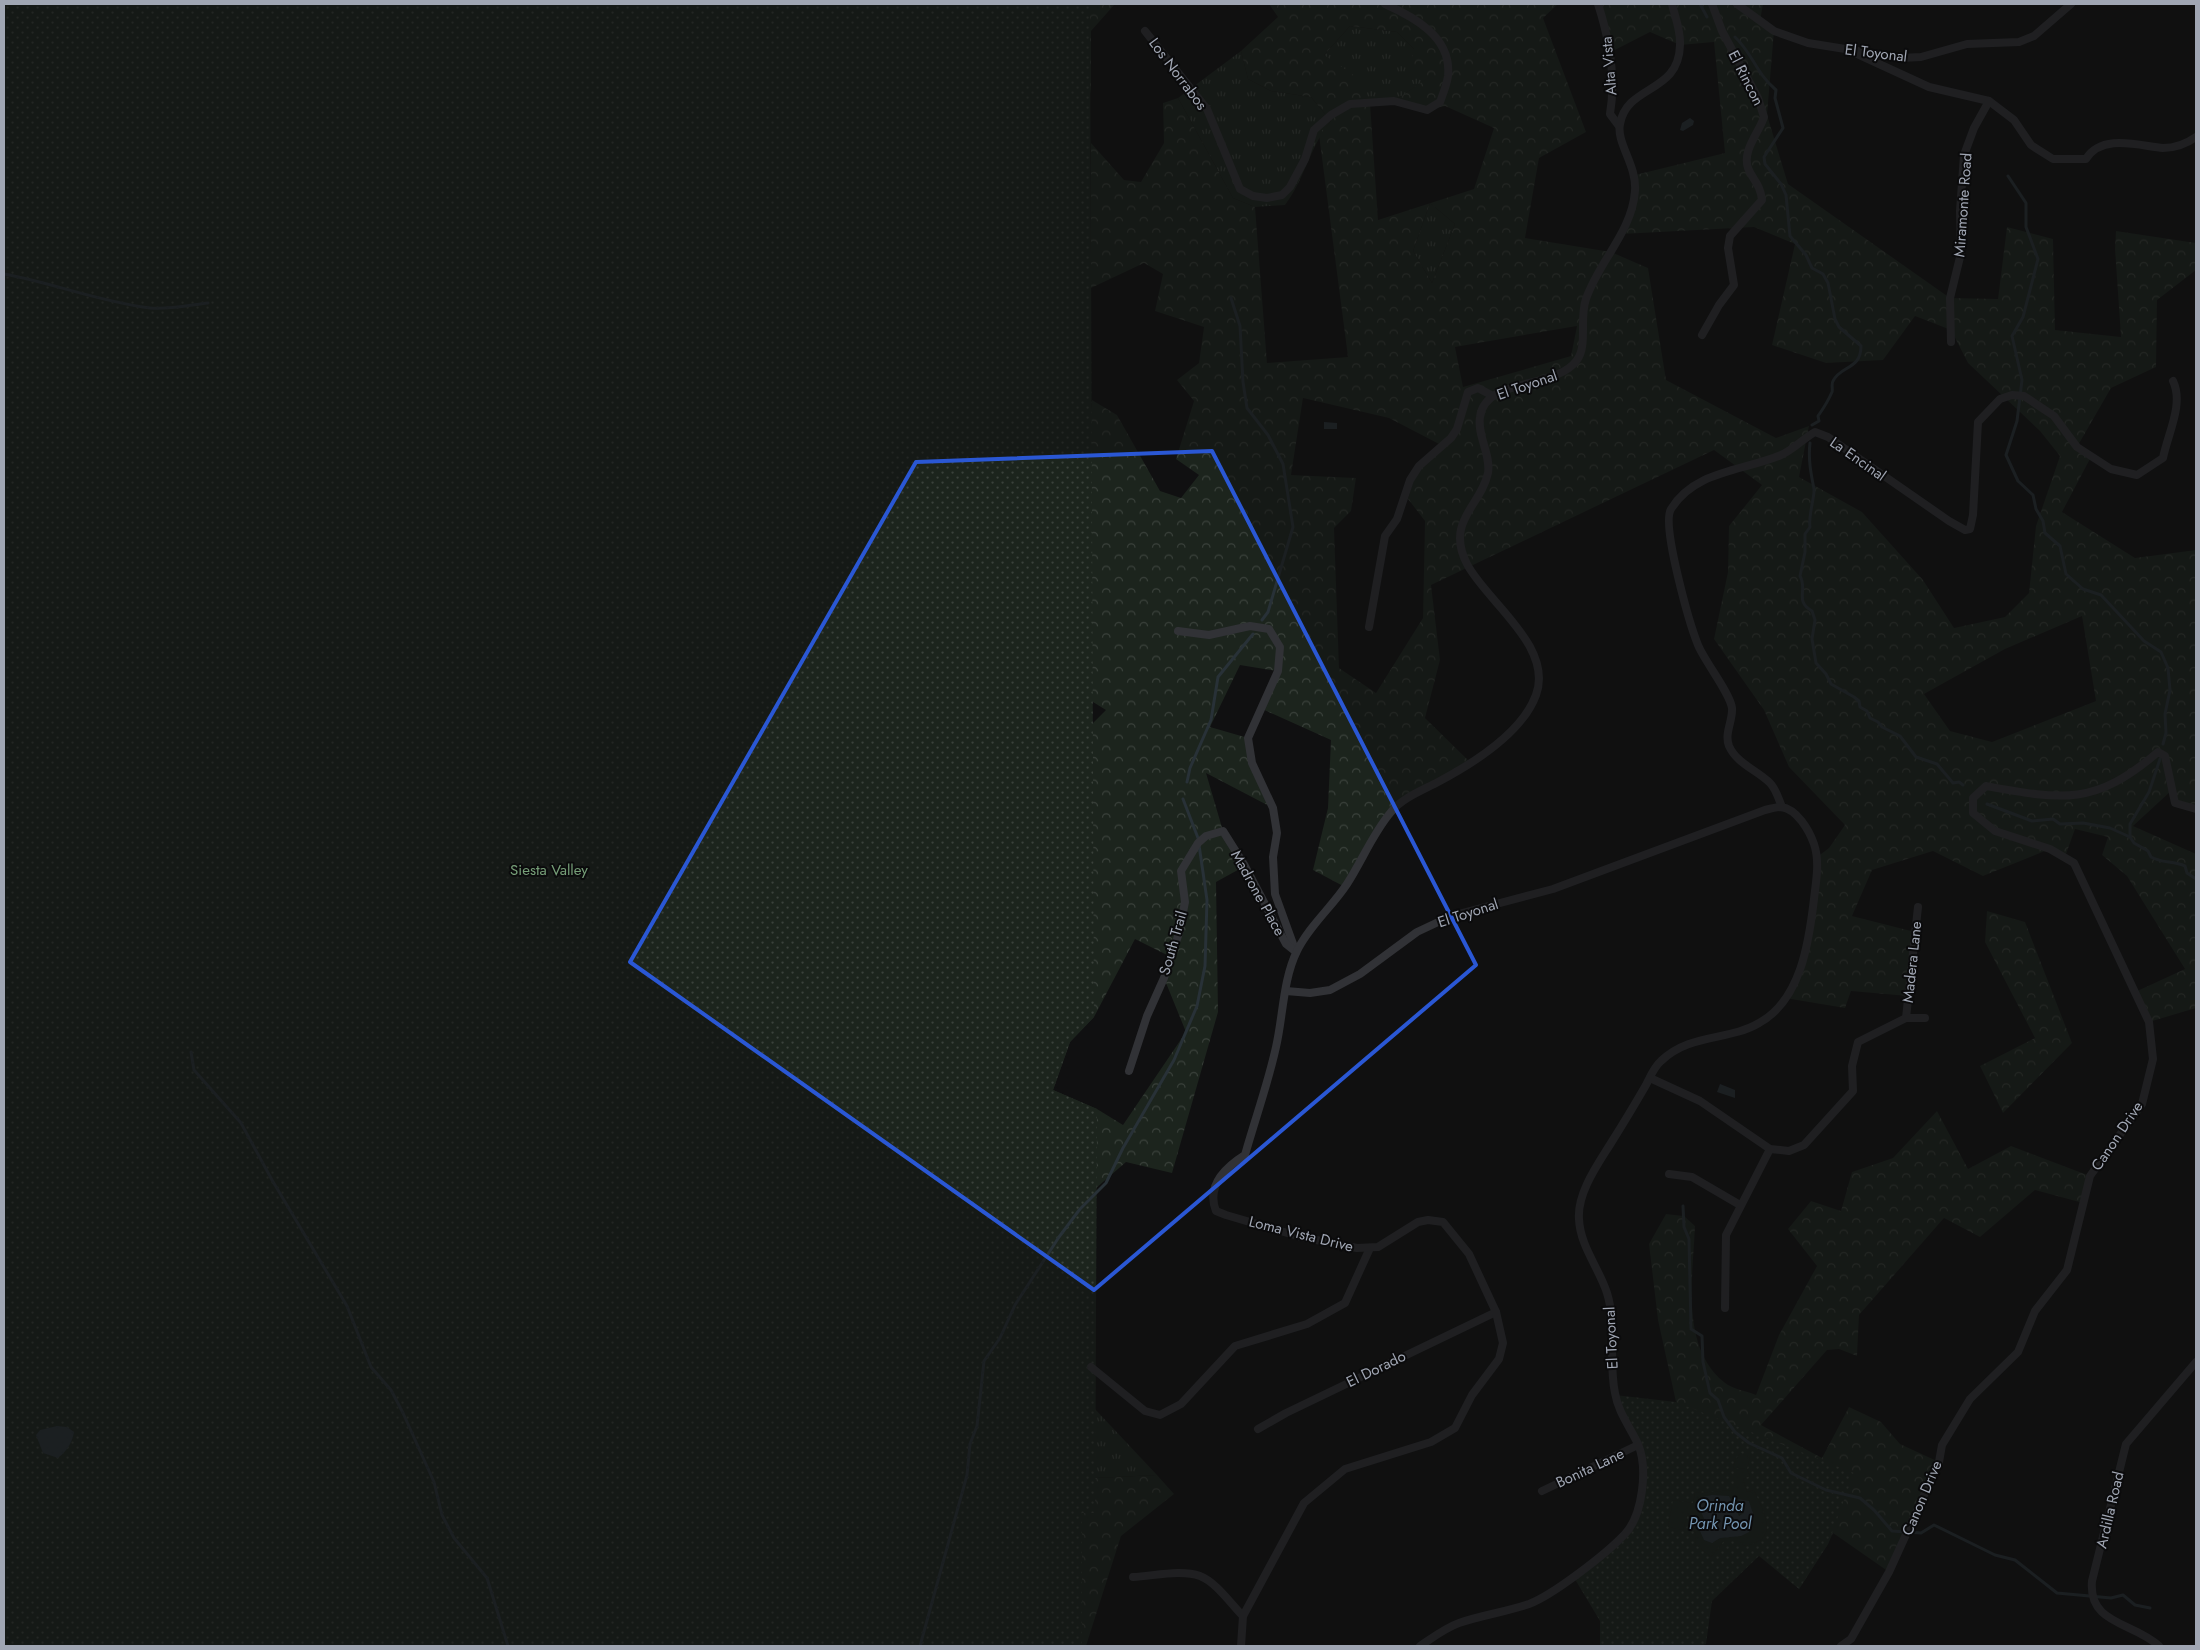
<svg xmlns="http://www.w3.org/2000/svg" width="2200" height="1650" viewBox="0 0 2200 1650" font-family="Jost,sans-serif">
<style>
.grass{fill:url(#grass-tufts)}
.forest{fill:url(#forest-crowns);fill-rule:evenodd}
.park{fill:url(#park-dots)}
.pitch{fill:#1c241d;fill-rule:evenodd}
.water{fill:#283137}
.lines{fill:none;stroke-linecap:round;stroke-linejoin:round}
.stream{stroke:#283137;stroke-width:3}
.street{stroke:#313236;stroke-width:8}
.marked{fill:none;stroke:#2a57d4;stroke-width:4;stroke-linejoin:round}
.labels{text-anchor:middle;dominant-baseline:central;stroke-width:4;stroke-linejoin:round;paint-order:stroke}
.street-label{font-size:15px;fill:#a0a6b3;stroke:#0b0b0c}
.park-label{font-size:15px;fill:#769f78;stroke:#0b0b0c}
.water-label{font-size:16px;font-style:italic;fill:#7495b1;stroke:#0b0b0c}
</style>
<defs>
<pattern id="grass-tufts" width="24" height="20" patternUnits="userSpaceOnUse" patternTransform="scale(1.25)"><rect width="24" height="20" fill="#1c241d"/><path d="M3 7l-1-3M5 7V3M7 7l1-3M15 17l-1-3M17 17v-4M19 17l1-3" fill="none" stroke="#3a413b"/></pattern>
<pattern id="forest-crowns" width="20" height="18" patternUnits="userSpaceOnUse" patternTransform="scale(1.25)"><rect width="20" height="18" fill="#1c241d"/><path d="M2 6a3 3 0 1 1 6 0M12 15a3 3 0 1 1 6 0" fill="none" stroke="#3a413b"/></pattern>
<pattern id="park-dots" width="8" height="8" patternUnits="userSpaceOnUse" patternTransform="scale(1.25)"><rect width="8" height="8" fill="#1c241d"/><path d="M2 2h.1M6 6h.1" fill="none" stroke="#3a413b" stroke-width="1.8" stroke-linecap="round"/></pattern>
</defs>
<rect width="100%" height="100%" fill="#101011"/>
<g class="grass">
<path d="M1350,26L1397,32L1414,49L1430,77L1394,101L1370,103L1324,55Z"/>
<path d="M1241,51L1248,79L1271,91L1311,97L1331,121C1310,146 1305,179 1285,205L1255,207L1233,198L1178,98Z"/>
<path d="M1430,203L1455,224L1432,283L1413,251Z"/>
<path d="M1095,1409L1157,1475L1095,1478Z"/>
</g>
<g class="forest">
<path d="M1074,4H1115L1091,31V94Z"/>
<path d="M1269,4H1558L1543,18L1586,132L1539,158L1525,238L1611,252L1648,268L1666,380L1776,438L1809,426L1799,477L1862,512L1923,580L1954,628L2005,617L2029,593L2036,526L2060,456L2040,431L1968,363L1951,330L1915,316L1883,360L1826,363L1772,345L1795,244L1754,227L1622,234L1630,215L1635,175L1725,153L1714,42L1680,45L1650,32L1609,53L1598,4H1763L1760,21L1774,31L1767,115L1788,184L1950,298L1998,299L2007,227L2053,239L2055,330L2121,337L2115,249L2116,231L2196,243V270L2157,300L2156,367L2111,388L2077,447L2091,457L2062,512L2135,558L2196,550V809L2175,803L2171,791L2133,826L2196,854V1008L2149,1022L2135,992L2185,969L2127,876L2102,855L2108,837L2075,829L2065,857L2050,849L1983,876L1933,851L1872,870L1852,916L1915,932L1908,996L1851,991L1845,1008L1785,998L1809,937L1817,857L1829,848L1845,825L1789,767L1764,710L1714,639L1728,572L1729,526L1762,485L1714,450L1431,585L1440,660L1425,718L1471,763L1397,805L1345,887L1313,870L1328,808L1331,740L1260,708L1277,671L1240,665L1210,727L1248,738L1252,763L1273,808L1206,773L1223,831L1245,866L1216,882L1218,1012L1172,1173L1126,1162L1096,1188L1095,1478L1157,1475L1174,1494L1121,1536L1086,1646H569L4,1081L1093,723L1106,710L1093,702L1064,671L1092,400L1117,415L1160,491L1181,498L1199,475L1176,459L1194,401L1177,380L1199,363L1204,327L1155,311L1163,274L1144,263L1091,288V143L1124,180L1141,182L1164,143L1163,103L1178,98L1233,198L1255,207L1267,363L1348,357L1319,135L1331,121L1311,97L1271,91L1248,79L1241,51L1278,17ZM1350,26L1397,32L1414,49L1410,65L1429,77L1394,101L1427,110L1445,106L1494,128L1474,189L1378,220L1370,103L1361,80L1324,55ZM1430,203L1455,224L1432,283L1413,251ZM1577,326L1571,356L1463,387L1455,347ZM1303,398L1389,418L1441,445L1417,467L1408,499L1425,521L1423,618L1376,693L1339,668L1334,528L1351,511L1356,478L1291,475ZM2082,616L2096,701L1992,742L1950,731L1924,694L2005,649ZM1135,939L1171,957L1164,978L1186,1032L1123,1125L1097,1109L1053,1090L1070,1042L1094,1017Z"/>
<path d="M1987,911L2025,922L2072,1043L2003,1113L1980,1066L2035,1038L1985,942Z"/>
<path d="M1937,1111L1968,1169L2011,1146L2090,1176L2083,1203L2035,1190L1980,1237L1944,1218L1859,1315L1857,1356L1839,1349L1827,1350L1761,1425L1822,1458L1849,1407L1881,1422L1900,1444L1939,1462L1889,1572L1833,1533L1828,1544L1799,1589L1702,1423L1676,1402L1658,1320L1649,1244L1666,1214L1684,1216L1695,1226C1693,1277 1680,1346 1724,1382C1732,1389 1747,1391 1756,1395L1779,1335L1817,1266L1788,1229L1811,1201L1841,1211L1852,1172L1893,1158Z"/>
</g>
<g class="park">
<path d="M4,4H1090L1094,1017L1070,1042L1053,1090L1097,1109L1095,1513H1082V1646H4Z"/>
<path d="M1615,1395L1676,1402L1854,1473L1828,1544L1799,1589L1759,1556L1712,1601L1706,1644L1701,1646H1600V1621L1573,1576L1614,1545L1636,1518L1642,1457Z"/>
</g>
<path class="pitch" d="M1741,1453L1750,1457L1747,1469L1750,1476L1743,1479L1747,1492L1754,1490C1764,1513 1781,1540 1744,1546L1739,1541H1724L1711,1557L1695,1544L1696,1535L1688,1513L1683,1530L1668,1527L1673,1500L1693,1503L1695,1493L1734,1490V1469H1745L1733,1468L1736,1458ZM1712,1495L1729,1496L1739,1516L1744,1513L1738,1499L1749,1501L1754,1517L1749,1532L1741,1536L1720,1538L1712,1543L1704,1540L1696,1522L1702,1521L1708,1531L1710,1530L1698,1505L1703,1497Z"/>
<g class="water">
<path d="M1690,118L1694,121L1693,125L1683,131L1680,130L1682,123Z"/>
<path d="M1324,422L1337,423V429H1324Z"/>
<path d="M1720,1084L1735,1090V1098L1717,1092Z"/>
<path d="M57,1426L67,1427L74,1432C72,1443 67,1451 58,1458L43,1453L36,1435L40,1430Z"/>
<path d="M1712,1495L1729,1496L1739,1516L1744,1513L1738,1499L1749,1501L1754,1517L1749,1532L1741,1536L1720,1538L1712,1543L1704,1540L1696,1522L1702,1521L1707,1531L1709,1530L1698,1505L1703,1497Z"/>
</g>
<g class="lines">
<g class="stream">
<path d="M1700,4L1707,17"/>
<path d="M1735,37C1753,54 1755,72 1776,90L1775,98L1783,128L1764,157L1765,164L1781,184L1786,195L1790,236L1806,255L1812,268L1823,274L1828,283L1835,319L1839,327L1861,346C1861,370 1841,365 1833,381C1831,384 1833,389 1832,392C1829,399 1823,409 1818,416L1819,421L1812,425"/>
<path d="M2008,176L2026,203V227L2038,259L2023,317L2012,336L2022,380L2017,421L2006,455L2018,481L2033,495L2036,509L2043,521L2045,533L2060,546L2066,574L2083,589L2101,595L2144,641L2161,652L2168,668L2170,690L2165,714L2166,733L2163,744"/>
<path d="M4,274C53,283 101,302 150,308C168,310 190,305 208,303"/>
<path d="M1231,298L1240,326L1243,382L1247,408L1268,435L1283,464L1293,527L1268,612L1262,620"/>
<path d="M1810,443C1808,459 1811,474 1814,489C1815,495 1808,517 1810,527L1805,534V552L1800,576C1808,590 1794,601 1812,611L1815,620L1812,639L1816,663L1826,674L1831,684L1854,697L1859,701L1860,707L1867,711L1870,718L1878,722L1882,727L1900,736L1916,757L1937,764L1953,783L1959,782L1963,785"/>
<path d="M1187,782L1190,768L1211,720L1218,677L1253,634"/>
<path d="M1987,804L2032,821L2053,819L2060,824L2083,823L2110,828L2130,837L2134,843L2148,851L2151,857C2161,863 2173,861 2185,866L2187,873L2196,879"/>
<path d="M2130,837V824L2149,792L2160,759"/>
<path d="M191,1052L194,1070L241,1123L272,1180L347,1306L371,1367L391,1390L403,1413L434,1482L442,1515L454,1538L487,1578L508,1646"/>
<path d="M1683,1206L1684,1227L1689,1239L1691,1329L1702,1336L1703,1362L1710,1393L1718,1400L1724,1417L1735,1432L1749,1443L1782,1458L1791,1473L1826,1490L1860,1498L1874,1510L1892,1531L1921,1533L1934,1525L1995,1555L2015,1560L2057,1593L2111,1598L2123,1595L2135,1605L2150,1608"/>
<path d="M920,1646L967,1475L970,1444L977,1426L984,1361L1000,1338L1015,1305L1059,1237L1080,1209L1106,1183L1123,1148L1174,1060L1197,1006L1205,966L1207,900L1198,838L1183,799"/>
</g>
<g class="street">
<path d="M1598,4C1609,38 1616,78 1610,114L1619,126"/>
<path d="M1737,4L1774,31L1808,43L1901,58L1921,57L1967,44L2019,42L2034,36L2071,4"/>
<path d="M1145,31L1207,109L1240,189L1253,196L1267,198L1282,195L1290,187L1305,159L1314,130L1331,115L1350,104L1394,101L1427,110L1440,102C1443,94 1447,84 1448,76C1452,37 1414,17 1385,4"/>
<path d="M1853,52L1929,87L1989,101L2014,120L2031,145L2053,159H2086C2102,133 2140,146 2163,148C2176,148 2186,144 2196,137"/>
<path d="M1702,335L1719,305L1734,285L1728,248L1730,236L1762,200C1760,183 1753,181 1748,168C1742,150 1759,133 1764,117L1758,98L1722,31L1712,4"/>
<path d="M1951,342L1950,298L1961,253L1960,211L1964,155L1974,128L1989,101"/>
<path d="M1369,627L1385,536L1397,519L1410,480L1419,466L1451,438L1457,429L1468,392L1478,388L1493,396"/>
<path d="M1178,631L1209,635L1250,626L1269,629L1280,647L1278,671L1248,738L1252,763L1273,808L1277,833L1273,857L1275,894L1296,952"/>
<path d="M1782,807C1779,800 1776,789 1770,783C1757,770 1737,764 1729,746C1724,733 1733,721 1732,708C1730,693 1705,662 1698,645C1690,625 1661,525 1671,509C1695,470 1744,471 1781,455C1793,450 1804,438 1815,432L1828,437L1949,521L1965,530L1970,529L1973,515L1978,422L2000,399L2012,395L2024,396L2054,416L2077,447L2111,469L2137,475L2163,458C2168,433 2184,404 2173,381"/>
<path d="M1286,991L1310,993L1330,990L1360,974L1417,932L1451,916L1553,889L1765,810C1769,809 1777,807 1781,807C1797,809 1809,830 1814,844C1820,862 1816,881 1814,899C1809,942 1801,1000 1759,1023C1729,1041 1690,1033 1661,1061C1654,1067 1650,1077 1646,1085C1635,1104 1623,1124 1611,1143C1598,1164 1577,1193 1579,1219C1580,1246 1599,1268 1607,1293C1617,1325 1608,1360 1615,1393C1618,1412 1630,1427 1638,1444C1648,1468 1643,1516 1624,1535C1606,1554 1553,1595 1529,1604C1506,1612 1482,1615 1459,1623C1445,1628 1432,1638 1420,1646"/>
<path d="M1906,1018L1918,907"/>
<path d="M1129,1071L1147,1016L1164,978L1179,933L1185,902L1181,871L1198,843L1206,836L1223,831L1245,866L1286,944L1296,952"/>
<path d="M1650,1078L1700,1101L1770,1149L1789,1151L1804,1145L1853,1091L1852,1066L1858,1042L1906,1018H1925"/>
<path d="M1669,1174L1692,1177L1740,1205"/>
<path d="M1725,1308L1726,1235L1770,1149"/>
<path d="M1091,1367L1145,1411L1160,1415L1181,1404L1235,1346L1307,1324L1345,1303L1370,1248"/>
<path d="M1258,1429L1286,1413L1496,1312"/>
<path d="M1542,1491L1638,1445"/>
<path d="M1133,1577C1154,1576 1181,1569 1200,1576C1216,1582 1231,1604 1243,1616"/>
<path d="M1241,1646L1243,1616L1304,1503L1345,1469L1431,1442L1455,1428L1472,1395L1499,1359L1503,1343L1496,1312L1469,1254L1443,1222L1428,1220L1418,1222L1378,1247L1357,1248L1301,1237L1226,1215L1216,1211C1206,1186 1226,1167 1245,1155C1255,1119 1268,1084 1276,1047C1283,1017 1283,979 1297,951C1309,926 1332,907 1347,884C1362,861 1373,833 1391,812C1402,798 1423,790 1438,782C1472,764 1522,733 1536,695C1554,646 1486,601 1467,564C1445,521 1481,506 1488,473C1491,454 1477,436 1480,417C1485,377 1556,390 1577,360C1588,345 1579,318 1586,299C1599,261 1632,232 1635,191C1637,165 1616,143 1620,124C1627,84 1679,94 1680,45C1681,31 1675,17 1672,4"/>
<path d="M1841,1646L1851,1639L1889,1572L1939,1462L1942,1445L1970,1399L2018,1352L2035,1311L2067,1270L2090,1176L2142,1104L2153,1059L2149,1022L2074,863L2050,849L1995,831L1973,813V798L1986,786C2063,800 2095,806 2158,752L2165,756L2175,803L2196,809"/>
<path d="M2159,1646C2134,1622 2088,1625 2092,1581L2126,1444L2196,1362"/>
</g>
</g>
<path d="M0 0H2200V1650H0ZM1212,451L1476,965L1094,1290L630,962L916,462Z" fill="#101011" fill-opacity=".55" fill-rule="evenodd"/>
<path class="marked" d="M1212,451L1476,965L1094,1290L630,962L916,462Z"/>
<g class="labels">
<g class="street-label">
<text transform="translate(1876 53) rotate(7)">El Toyonal</text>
<text transform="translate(1609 66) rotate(-95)">Alta Vista</text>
<text transform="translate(1178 74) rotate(53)">Los Norrabos</text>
<text transform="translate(1746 78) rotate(63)">El Rincon</text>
<text transform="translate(1963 205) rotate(-86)">Miramonte Road</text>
<text transform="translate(1527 385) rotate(-19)">El Toyonal</text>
<text transform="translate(1858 459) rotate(35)">La Encinal</text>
<text transform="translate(1258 893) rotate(61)">Madrone Place</text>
<text transform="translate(1468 913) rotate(-18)">El Toyonal</text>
<text transform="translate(1173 943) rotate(-74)">South Trail</text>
<text transform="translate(1912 962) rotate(-84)">Madera Lane</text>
<text transform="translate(2117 1136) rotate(-56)">Canon Drive</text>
<text transform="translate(1301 1234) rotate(14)">Loma Vista Drive</text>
<text transform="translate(1611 1338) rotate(-93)">El Toyonal</text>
<text transform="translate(1376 1369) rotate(-26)">El Dorado</text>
<text transform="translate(1590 1468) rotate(-25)">Bonita Lane</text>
<text transform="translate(1922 1498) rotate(-67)">Canon Drive</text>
<text transform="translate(2110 1510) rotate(-77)">Ardilla Road</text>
</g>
<g class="park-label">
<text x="549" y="870">Siesta Valley</text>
</g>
<g class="water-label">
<text x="1720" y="1505">Orinda<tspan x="1720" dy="18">Park Pool</tspan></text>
</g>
</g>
<rect width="2200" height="1650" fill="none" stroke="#a0a6b3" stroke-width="10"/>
</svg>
